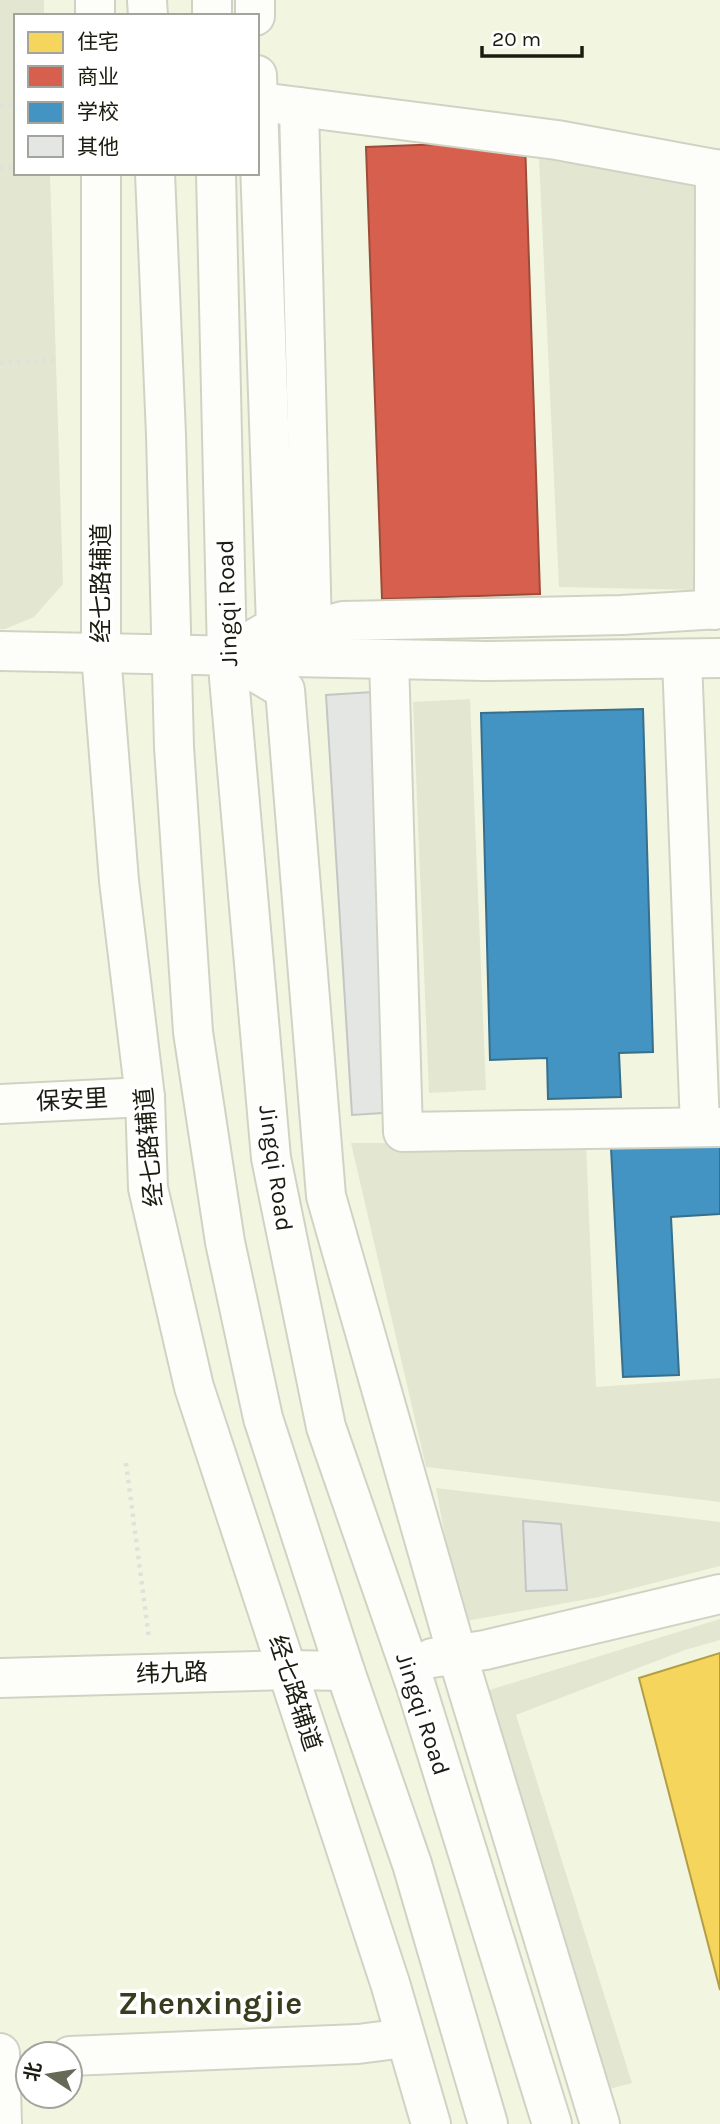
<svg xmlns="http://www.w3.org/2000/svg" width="720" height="2124" viewBox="0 0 720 2124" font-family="Karla,'Noto Sans SC',sans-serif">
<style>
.green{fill:#e3e7d2}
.homes{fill:#f6d55c;stroke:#b49e45;stroke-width:2}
.shops{fill:#d6604d;stroke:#9e4c3a;stroke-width:2}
.schools{fill:#4393c3;stroke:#376f8d;stroke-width:2}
.building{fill:#e4e6e3;stroke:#c4c6c3;stroke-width:2}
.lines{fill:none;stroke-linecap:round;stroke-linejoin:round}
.minor-casing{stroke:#d0d3c3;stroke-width:42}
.major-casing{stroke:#d0d3c3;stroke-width:42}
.path{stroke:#e0e1db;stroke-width:4.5;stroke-dasharray:3.5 5;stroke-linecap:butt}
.minor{stroke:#fdfefa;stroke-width:38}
.major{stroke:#fdfefa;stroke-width:38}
.labels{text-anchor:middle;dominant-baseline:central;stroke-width:7;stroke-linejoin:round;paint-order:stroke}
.street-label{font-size:24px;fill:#1b1c0f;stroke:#fff}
.district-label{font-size:32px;font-weight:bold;fill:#393d1e;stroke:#fff}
</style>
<rect width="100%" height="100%" fill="#f2f6e1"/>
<g class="green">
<path d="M0,0H44V16H16V173H50L63,584L34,617L5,629H0Z"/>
<path d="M539,158L694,181L697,590L559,587Z"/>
<path d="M470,699L486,1090L429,1093L413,702Z"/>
<path d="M351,1143H586L596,1387L720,1378V1502L426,1467Z"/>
<path d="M436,1488L720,1522V1566L599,1597L461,1622Z"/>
<path d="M720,1619V1640L685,1650L516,1715L632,2083L602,2091L486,1691Z"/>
</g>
<path class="homes" d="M720,1653V1990L639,1678Z"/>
<path class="shops" d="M525,141L540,594L382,599L366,147Z"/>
<g class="schools">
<path d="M643,709L653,1052L619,1053L621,1097L548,1099L547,1058L490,1060L481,713Z"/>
<path d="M720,1142V1214L671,1217L679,1375L623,1377L611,1148Z"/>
</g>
<g class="building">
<path d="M372,692L398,1112L352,1115L326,695Z"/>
<path d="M523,1521L561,1524L567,1590L526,1591Z"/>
</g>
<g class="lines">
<g class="minor-casing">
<g id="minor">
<path d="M95,0V16"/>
<path d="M255,0V16"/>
<path d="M257,75L276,626L227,655L285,690L326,1196L457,1654L600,2124"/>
<path d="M276,104L557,140L720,170"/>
<path d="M299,107L312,630"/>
<path d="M101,173V654L119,881L145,1097L148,1188L194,1387L390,1983L431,2124"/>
<path d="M714,610L715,169"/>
<path d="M290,636L343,621L622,615L720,609"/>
<path d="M0,651L486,661L720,658"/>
<path d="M389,659L403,1132L720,1127"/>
<path d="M682,659L700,1127"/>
<path d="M0,1104L145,1097"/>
<path d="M432,1658L485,1650L720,1594"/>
<path d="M0,1678L288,1670L345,1671"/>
<path d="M0,2053L2,2124"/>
<path d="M70,2056L358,2044L405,2038"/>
</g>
</g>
<g class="major-casing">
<g id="major">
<path d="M147,0L148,16"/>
<path d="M212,0V16"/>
<path d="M155,173L166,435L174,747L193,1032L225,1242L263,1418L345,1671L412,1864L488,2124"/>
<path d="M216,173L227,655L271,1158L326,1427L416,1686L552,2124"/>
</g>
</g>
<g class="path">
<path d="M0,106L16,105"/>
<path d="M0,168L16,167"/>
<path d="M0,363L56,360"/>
<path d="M126,1463L149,1638"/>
</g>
<use href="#minor" class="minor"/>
<use href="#major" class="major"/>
</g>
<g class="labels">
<g class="street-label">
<text transform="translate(101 583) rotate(-90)">经七路辅道</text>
<text transform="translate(227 603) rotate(-92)">Jingqi Road</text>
<text transform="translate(72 1100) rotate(-3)">保安里</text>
<text transform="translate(149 1147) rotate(-95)">经七路辅道</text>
<text transform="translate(276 1168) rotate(82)">Jingqi Road</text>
<text transform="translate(172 1673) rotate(-2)">纬九路</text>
<text transform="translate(295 1693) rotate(72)">经七路辅道</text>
<text transform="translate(423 1714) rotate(72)">Jingqi Road</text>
</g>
<g class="district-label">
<text x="210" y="2003">Zhenxingjie</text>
</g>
</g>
<rect x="14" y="14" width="245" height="161" fill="#ffffff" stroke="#a4a49f" stroke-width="2"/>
<rect x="28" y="32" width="35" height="21" fill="#f6d55c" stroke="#a4a49f" stroke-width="2"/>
<text x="77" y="49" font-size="21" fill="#1b1c0f">住宅</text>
<rect x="28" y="66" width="35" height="21" fill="#d6604d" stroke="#a4a49f" stroke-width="2"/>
<text x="77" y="84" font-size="21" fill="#1b1c0f">商业</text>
<rect x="28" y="102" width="35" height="21" fill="#4393c3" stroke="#a4a49f" stroke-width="2"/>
<text x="77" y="119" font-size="21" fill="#1b1c0f">学校</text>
<rect x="28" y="136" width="35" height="21" fill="#e4e6e3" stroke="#a4a49f" stroke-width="2"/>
<text x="77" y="154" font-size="21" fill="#1b1c0f">其他</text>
<g transform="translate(49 2075) rotate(282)"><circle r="33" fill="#ffffff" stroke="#a4a49f" stroke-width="2"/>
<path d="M0-5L12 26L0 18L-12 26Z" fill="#666858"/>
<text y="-10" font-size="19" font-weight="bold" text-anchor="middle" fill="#1b1c0f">北</text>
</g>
<path d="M482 46v10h100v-10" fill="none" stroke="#1b1c0f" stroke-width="3.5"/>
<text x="492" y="46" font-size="21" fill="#1b1c0f" stroke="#ffffff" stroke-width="5" paint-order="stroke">20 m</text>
</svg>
